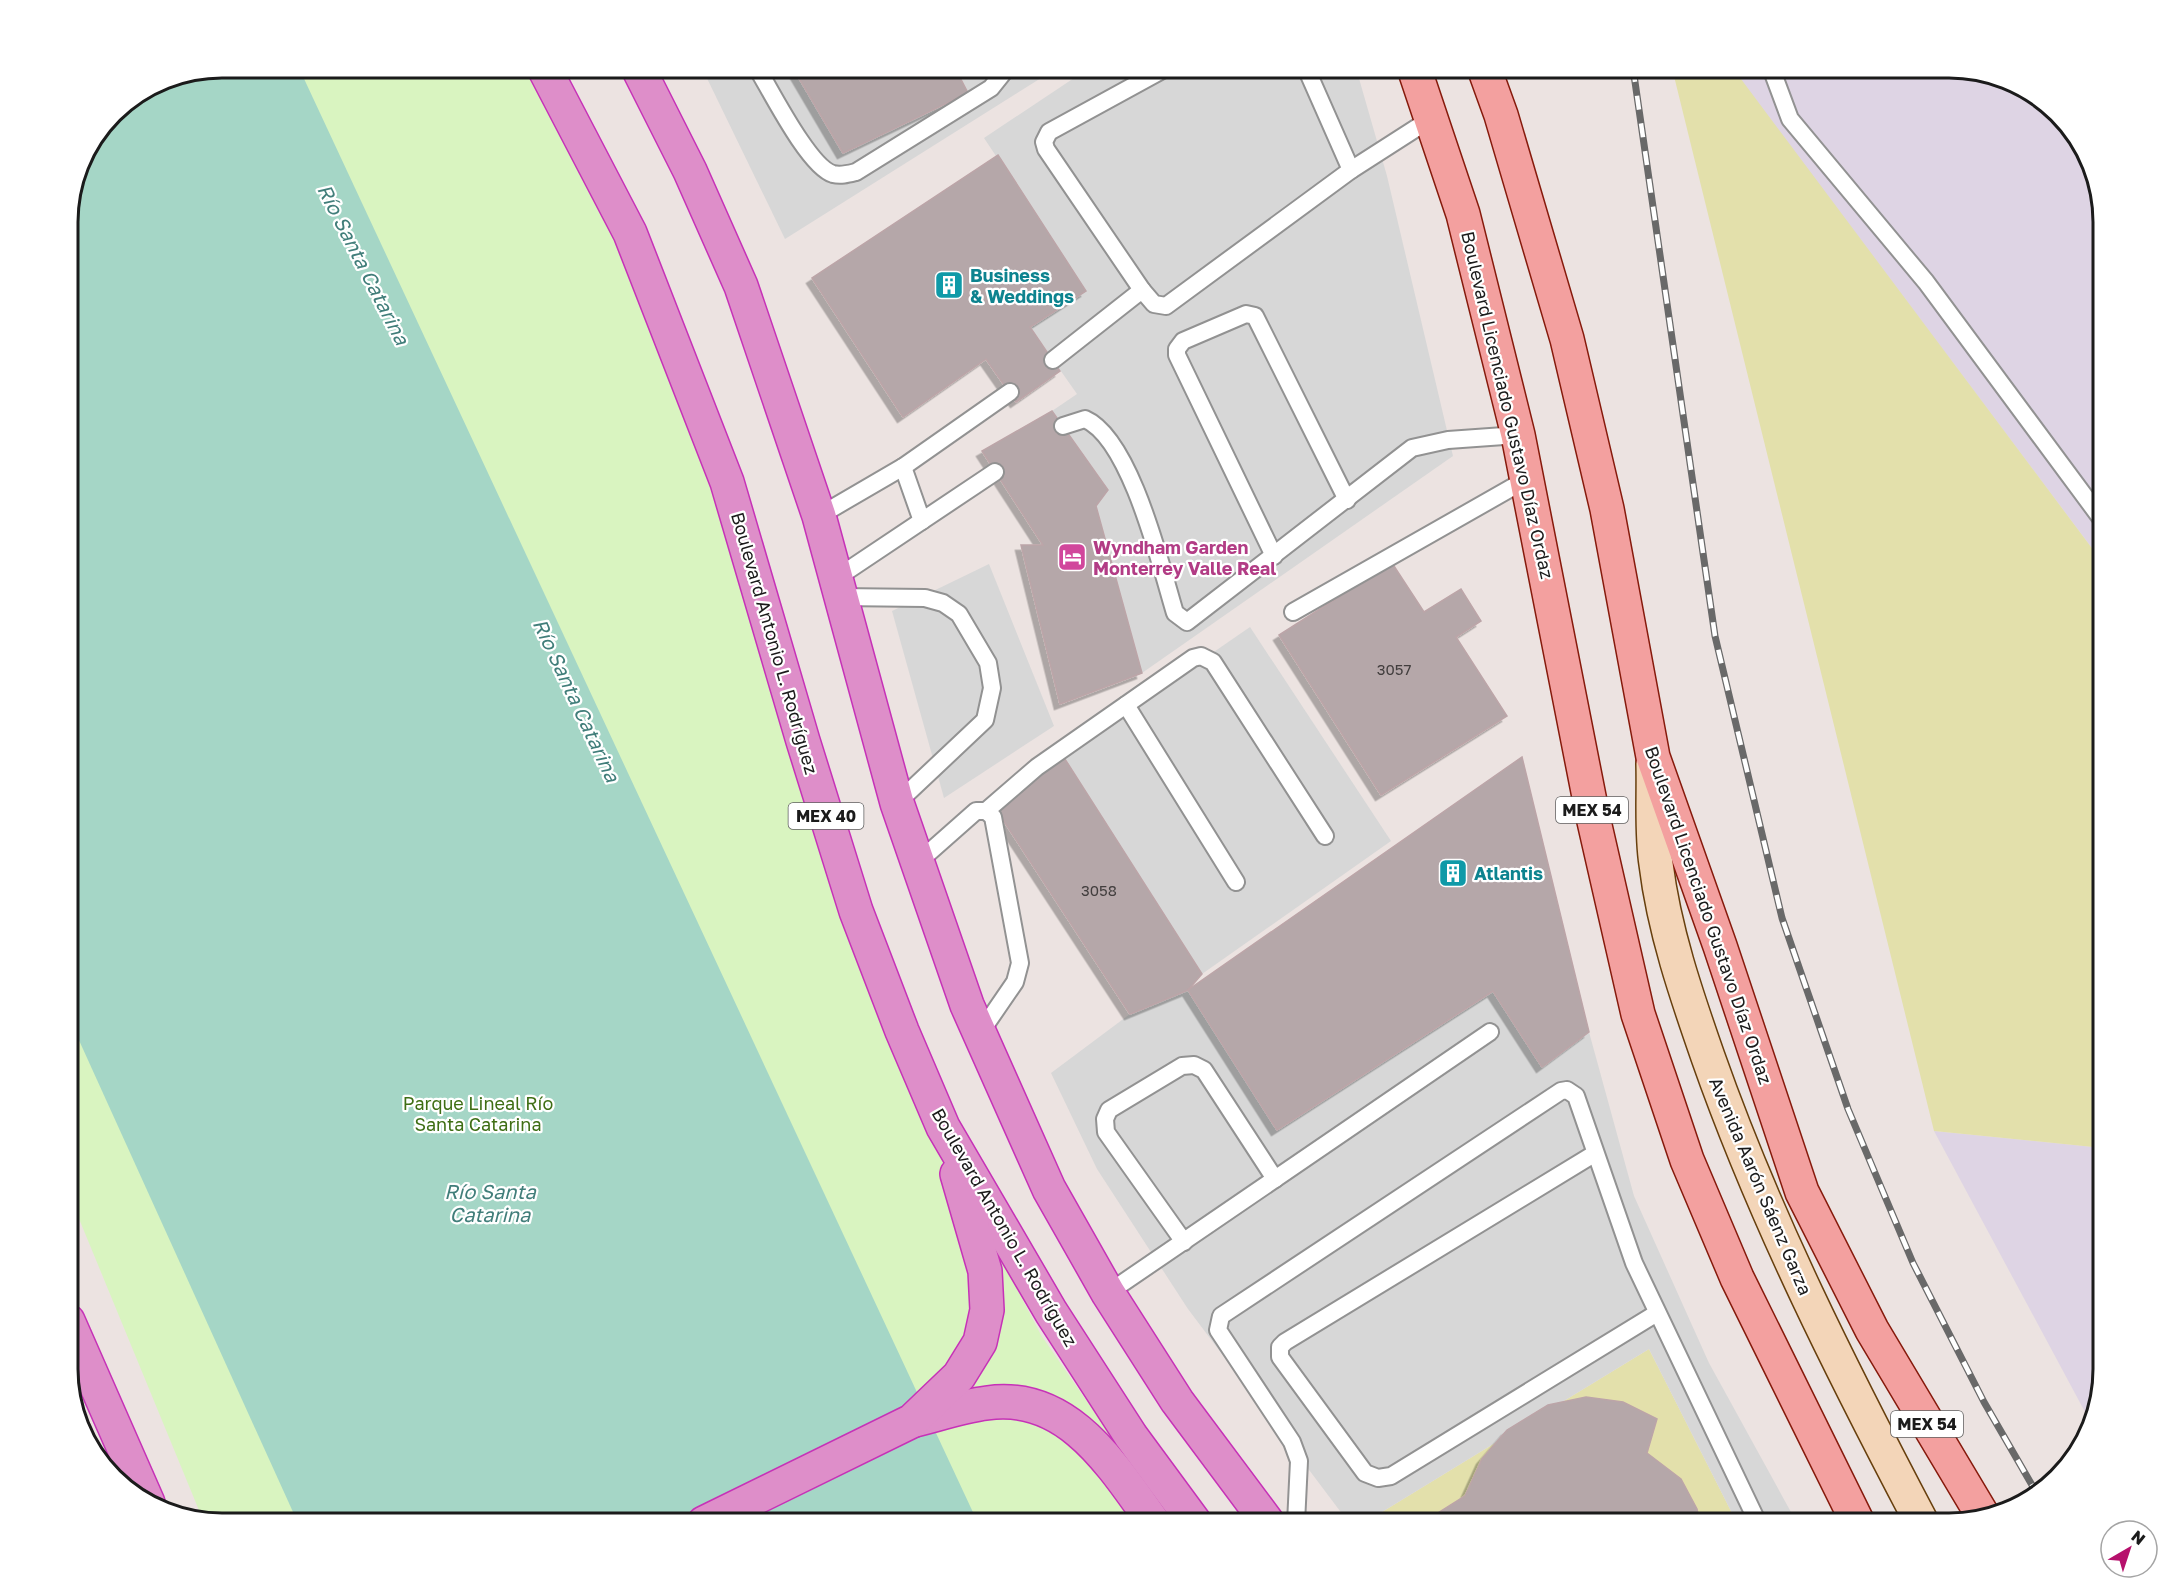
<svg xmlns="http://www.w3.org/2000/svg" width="2171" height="1591" viewBox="0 0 2171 1591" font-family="'Golos Text',sans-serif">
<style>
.industrial{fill:#ded4e4}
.grass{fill:#e3e0ab}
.park{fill:#d9f4c0}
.parking{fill:#d7d7d7}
.water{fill:#a5d6c6}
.building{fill:#b5a7a9;stroke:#bca5a8;stroke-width:1.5;filter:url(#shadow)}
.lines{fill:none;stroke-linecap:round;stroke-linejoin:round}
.lane-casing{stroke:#929292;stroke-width:20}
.secondary-casing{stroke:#673f0d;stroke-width:36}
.primary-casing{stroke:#861a0c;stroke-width:36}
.highway-casing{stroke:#c632b7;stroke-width:36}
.lane{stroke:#fff;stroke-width:16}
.secondary{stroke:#f3d5b8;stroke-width:33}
.primary{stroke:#f3a09f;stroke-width:33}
.highway{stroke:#de8ec9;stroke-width:33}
.rail-casing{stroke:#696969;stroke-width:7}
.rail{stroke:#fff;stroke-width:4.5;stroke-dasharray:14;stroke-linecap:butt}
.labels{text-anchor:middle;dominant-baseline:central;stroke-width:4.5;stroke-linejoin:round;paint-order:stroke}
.number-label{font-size:15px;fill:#423e3e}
.shield{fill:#fff;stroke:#5f5f5f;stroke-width:1.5}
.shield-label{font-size:16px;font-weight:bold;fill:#1b1b1b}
.culture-label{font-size:18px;font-weight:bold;fill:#0d838f;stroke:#fff;text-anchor:start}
.street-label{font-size:18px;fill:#1b1b1b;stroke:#fff}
.hotel-label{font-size:18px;font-weight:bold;fill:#b23c85;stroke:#fff;text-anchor:start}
.park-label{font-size:18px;fill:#3e6e14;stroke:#fff}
.water-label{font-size:20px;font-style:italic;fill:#417e7a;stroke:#fff}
.rim{fill:none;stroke:#1b1b1b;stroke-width:3}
</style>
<defs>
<filter id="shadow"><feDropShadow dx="-5.5" dy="5.5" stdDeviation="0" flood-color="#0004"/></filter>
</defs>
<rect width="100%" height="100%" fill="#ece3e1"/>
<g class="industrial">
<path d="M1739,68H1950L1999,76L2043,99L2087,153L2103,221V563L1737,75Z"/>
<path d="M1934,1131L2103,1148V1370L2092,1425Z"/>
</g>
<g class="grass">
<path d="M1672,68H1739L1738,75L2103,563V1148L1934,1131Z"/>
<path d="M1649,1349L1737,1523H1364Z"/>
</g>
<path class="park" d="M221,68H535L698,409L849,941L945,1151L1041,1335L1171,1523H221L203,1520L68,1192V211L83,154L120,106L163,79Z"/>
<g class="parking">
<path d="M702,68H793L843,153L968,94L955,68H1057L785,239Z"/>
<path d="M1089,68H1356L1387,176L1453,456L1142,673L1096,506L1108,490L1052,411L1077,394L1030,327L1086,291L984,138Z"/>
<path d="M989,564L1054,726L944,798L892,611Z"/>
<path d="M1250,627L1391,841L1202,974L1063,756Z"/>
<path d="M1188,990L1277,1130L1493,991L1541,1065L1589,1032L1634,1196L1709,1363L1797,1523H1737L1649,1349L1364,1523H1349L1188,1309L1097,1169L1051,1073L1130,1014Z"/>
</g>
<path class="water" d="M222,68H299L978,1523H298L68,1016V211L83,154L120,106L163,79Z"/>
<g class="building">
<path d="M793,68H955L968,93L843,153Z"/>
<path d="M998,155L1086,291L1030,327L1060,371L1016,402L986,359L903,417L812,278Z"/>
<path d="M1052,411L1108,490L1096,506L1142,673L1060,704L1021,545H1043L982,451Z"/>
<path d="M1392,563L1424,612L1461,589L1481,621L1456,637L1507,716L1381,795L1279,635Z"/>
<path d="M1063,756L1202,974L1188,990L1130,1014L994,806Z"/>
<path d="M1522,757L1589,1032L1542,1067L1493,991L1277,1130L1188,990Z"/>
<path d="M1586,1397L1623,1402L1657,1419L1647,1453L1681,1479L1697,1509L1700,1523H1434L1430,1518L1465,1496L1482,1459L1507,1430L1548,1405Z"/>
</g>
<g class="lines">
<g class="lane-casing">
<g id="lane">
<path d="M757,68C771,91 809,167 833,174C841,176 848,174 856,172L991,88L1007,68"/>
<path d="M1306,68L1351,170"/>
<path d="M1771,68L1790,119L1926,282L2103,521"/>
<path d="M1142,290L1046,149L1044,142L1049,132L1166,68"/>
<path d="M1053,360L1142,290L1154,304L1166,306L1351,170L1432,118"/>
<path d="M1063,426L1085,419C1131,439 1161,567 1175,613L1187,622L1412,448L1448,440L1518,435"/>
<path d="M903,467L922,521"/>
<path d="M819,516L903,467L1010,392"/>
<path d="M1274,556L1177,355V349L1183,341L1246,314L1255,316L1347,500"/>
<path d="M835,579L995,472"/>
<path d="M839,597L925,598L943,603L959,614L988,663L992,688L985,720L897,803"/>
<path d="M1293,612L1527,479"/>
<path d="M1126,705L1236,882"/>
<path d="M986,811L1037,767L1193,658L1201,656L1213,662L1325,836"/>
<path d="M916,864L976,811H986L993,817L1020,963L1015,982L980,1033"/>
<path d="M1594,1154L1285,1342L1280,1347V1357L1365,1473L1378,1478L1391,1476L1657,1313"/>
<path d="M1184,1242L1106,1132L1105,1119L1109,1110L1182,1066L1194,1065L1204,1070L1275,1179"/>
<path d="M1108,1293L1490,1032"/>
<path d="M1296,1523L1299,1461L1292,1442L1218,1330L1221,1316L1561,1091L1567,1090L1576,1096L1634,1263L1758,1523"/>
</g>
</g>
<g class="secondary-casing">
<path id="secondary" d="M1653,764C1654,797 1651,832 1656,864C1664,930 1686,994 1708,1057C1765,1219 1842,1371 1922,1523"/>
</g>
<g class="primary-casing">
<g id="primary">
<path d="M1414,68L1463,214L1518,435L1593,817L1638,1014L1687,1160L1737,1278L1858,1523"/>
<path d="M1484,68L1501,115L1567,339L1607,509L1653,757L1720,946L1802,1192L1872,1330L1983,1516"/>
</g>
</g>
<g class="highway-casing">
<g id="highway">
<path d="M544,68L630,233L727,482L803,741L856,911L902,1031L943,1127L1051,1312L1131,1436L1195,1523"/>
<path d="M638,68L690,171L741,286L819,516L897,803L967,1005L1049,1189L1108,1293L1177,1401L1268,1523"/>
<path d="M68,1321L148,1503"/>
<path d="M915,1420C939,1414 963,1406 987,1403C1069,1391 1114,1468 1154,1523"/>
<path d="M704,1523L912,1421L959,1376L980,1342L987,1310L985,1271L957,1174"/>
</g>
</g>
<use href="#lane" class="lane"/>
<use href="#secondary" class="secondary"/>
<use href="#primary" class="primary"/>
<use href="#highway" class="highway"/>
<g class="rail-casing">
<path id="rail" d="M1633,68L1715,636L1782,918L1848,1109L1913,1263L1984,1402L2036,1492"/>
</g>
<use href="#rail" class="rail"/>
</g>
<defs>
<g id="building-square" transform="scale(1.5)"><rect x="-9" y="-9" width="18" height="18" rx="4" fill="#0f9aa8" stroke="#fff"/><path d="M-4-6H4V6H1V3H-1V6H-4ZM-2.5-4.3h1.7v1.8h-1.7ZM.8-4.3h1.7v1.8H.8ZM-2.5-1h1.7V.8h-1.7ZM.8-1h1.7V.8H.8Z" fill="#fff"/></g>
<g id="hotel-square" transform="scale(1.5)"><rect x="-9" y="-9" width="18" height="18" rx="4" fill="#d1479c" stroke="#fff"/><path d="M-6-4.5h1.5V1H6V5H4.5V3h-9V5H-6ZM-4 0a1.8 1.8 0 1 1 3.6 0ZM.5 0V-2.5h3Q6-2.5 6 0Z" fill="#fff"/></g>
</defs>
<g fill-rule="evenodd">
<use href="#building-square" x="949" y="285"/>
<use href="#hotel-square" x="1072" y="557"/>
<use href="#building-square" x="1453" y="873"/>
</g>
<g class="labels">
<g class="number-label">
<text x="1394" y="669">3057</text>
<text x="1099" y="890">3058</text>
</g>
<g class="shield">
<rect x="1556" y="797" width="72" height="26" rx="4.5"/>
<rect x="788.5" y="803" width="75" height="26" rx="4.5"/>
<rect x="1891" y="1411" width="72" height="26" rx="4.5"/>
</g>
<g class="shield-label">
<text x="1592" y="810">MEX 54</text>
<text x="826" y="816">MEX 40</text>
<text x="1927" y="1424">MEX 54</text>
</g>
<g class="culture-label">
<text x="970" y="275">Business<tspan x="970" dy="21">&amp; Weddings</tspan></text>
<text x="1474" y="873">Atlantis</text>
</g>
<g class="street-label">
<text transform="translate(1508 405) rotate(77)">Boulevard Licenciado Gustavo Díaz Ordaz</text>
<text transform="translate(775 643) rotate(74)">Boulevard Antonio L. Rodríguez</text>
<text transform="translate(1709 915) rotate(71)">Boulevard Licenciado Gustavo Díaz Ordaz</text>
<text transform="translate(1761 1186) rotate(67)">Avenida Aarón Sáenz Garza</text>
<text transform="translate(1005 1227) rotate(60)">Boulevard Antonio L. Rodríguez</text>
</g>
<g class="hotel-label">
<text x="1093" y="547">Wyndham Garden<tspan x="1093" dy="21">Monterrey Valle Real</tspan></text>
</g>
<g class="park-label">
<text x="478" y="1103">Parque Lineal Río<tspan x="478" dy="21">Santa Catarina</tspan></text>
</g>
<g class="water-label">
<text transform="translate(364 264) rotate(63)">Río Santa Catarina</text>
<text transform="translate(577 700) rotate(65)">Río Santa Catarina</text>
<text x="490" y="1191">Río Santa<tspan x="490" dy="23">Catarina</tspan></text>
</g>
</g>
<path d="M0 0H2171V1591H0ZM222 78H1949A144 144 0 0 1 2093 222V1369A144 144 0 0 1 1949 1513H222A144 144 0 0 1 78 1369V222A144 144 0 0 1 222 78Z" fill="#fff" fill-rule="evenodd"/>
<path class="rim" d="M222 78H1949A144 144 0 0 1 2093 222V1369A144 144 0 0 1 1949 1513H222A144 144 0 0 1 78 1369V222A144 144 0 0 1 222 78Z"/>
<g transform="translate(2129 1549) rotate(39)"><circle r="28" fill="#ffffff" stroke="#a4a4a4" stroke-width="1.5"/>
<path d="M0-4.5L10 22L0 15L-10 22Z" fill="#b6106c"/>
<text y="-9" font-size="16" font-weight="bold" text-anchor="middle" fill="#1b1b1b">N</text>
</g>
</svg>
